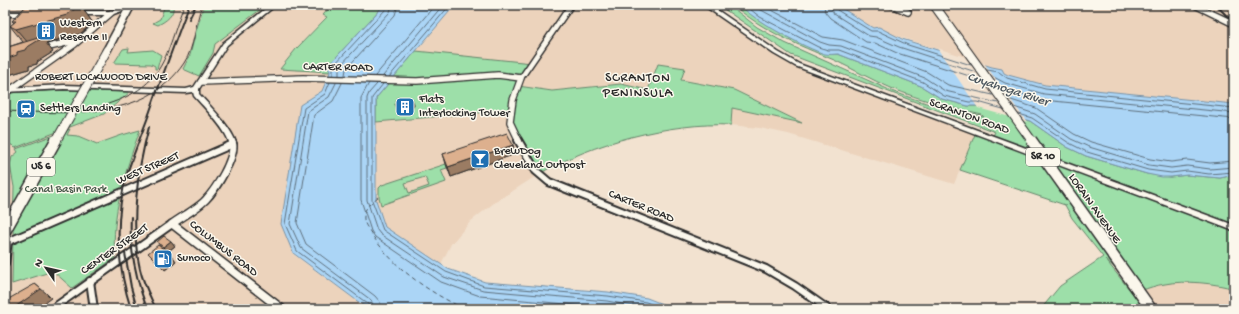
<svg xmlns="http://www.w3.org/2000/svg" width="1239" height="314" viewBox="0 0 1239 314" font-family="'Gochi Hand',sans-serif">
<style>
.built{fill:#ecd3bc}
.green{fill:#9ddfa9;stroke:#64856a;fill-rule:evenodd}
.water{fill:#abd5f6;stroke:#7891a5}
.pier{fill:#f2e2d0}
.lines{fill:none;stroke-linecap:round;stroke-linejoin:round}
.shore{stroke:#5e6f7c;stroke-width:1}
.ferry{stroke:#4b565e;stroke-width:1;stroke-dasharray:4.5 3.5;stroke-linecap:butt}
.minor-far1-casing{stroke:#2b2b2b;stroke-width:8}
.minor-casing{stroke:#2b2b2b;stroke-width:10}
.tertiary-casing{stroke:#2b2b2b;stroke-width:3}
.primary-casing{stroke:#2b2b2b;stroke-width:3}
.motorway-casing{stroke:#2b2b2b;stroke-width:3}
.minor-far1{stroke:#fbf7ec;stroke-width:5.5}
.minor{stroke:#fbf7ec;stroke-width:6}
.tertiary{fill:#fbf7ec;fill-rule:evenodd}
.primary{fill:#fbf7ec;fill-rule:evenodd}
.motorway{fill:#fbf7ec;fill-rule:evenodd}
.tram{stroke:#2b2b2b;stroke-width:1}
.rail{stroke:#2b2b2b;stroke-width:2}
.primary-bridge-far1-casing{stroke:#2b2b2b;stroke-width:10;stroke-linecap:butt}
.primary-bridge-casing{stroke:#2b2b2b;stroke-width:13;stroke-linecap:butt}
.primary-bridge-far1{stroke:#fbf7ec;stroke-width:8}
.primary-bridge{stroke:#fbf7ec;stroke-width:10}
.wall{fill:#be977a;stroke:#2b2b2b}
.shaded-wall{fill:#9b7b63;stroke:#2b2b2b}
.building{fill:#ddb08e;stroke:#2b2b2b}
.labels{text-anchor:middle;dominant-baseline:central;stroke-width:3;stroke-linejoin:round;paint-order:stroke}
.shield{fill:#fbf7ec;stroke:#696865;stroke-width:1}
.shield-label{font-size:11px;font-weight:bold;fill:#2b2b2b}
.poi-label{font-size:12px;fill:#2b2b2b;stroke:#fbf7ec;text-anchor:start}
.street-label{font-size:12px;fill:#2b2b2b;stroke:#fbf7ec}
.park-label{font-size:12px;fill:#48584a;stroke:#fbf7ec}
.neighbourhood-label{font-size:13px;letter-spacing:1px;fill:#2b2b2b;stroke:#fbf7ec}
.water-label{font-size:13px;font-style:italic;fill:#4b565e;stroke:#fbf7ec}
</style>
<rect width="100%" height="100%" fill="#f2e2d0"/>
<filter id="ink" filterUnits="userSpaceOnUse"><feTurbulence type="fractalNoise" baseFrequency=".025" numOctaves="2"/><feDisplacementMap in="SourceGraphic" scale="8" xChannelSelector="R" yChannelSelector="G"/><feConvolveMatrix kernelMatrix="1 2 1 2 8 2 1 2 1" color-interpolation-filters="sRGB"/></filter>
<g filter="url(#ink)">
<g class="built">
<path d="M5,5H332L323,15L327,16L296,49L280,69L330,72L322,91L300,105L293,254L368,309H5V145H12L104,114L135,89L110,88L5,90Z"/>
<path d="M455,5H706L787,60L976,132L954,184L788,134L760,128L731,125L732,108L799,122L734,90L681,80L684,68L649,90L621,84L552,91L517,86L416,51Z"/>
<path d="M837,5H1234V104L1045,85L1008,75L997,68L992,67L873,28Z"/>
<path d="M512,110L539,174L494,203L471,221L451,244L441,264L385,227L376,200V122Z"/>
<path d="M1166,283H1200L1223,286L1234,289V309H1152L1140,291Z"/>
</g>
<g class="green">
<path d="M165,5H173C175,15 166,21 158,25L153,23L160,19Z"/>
<path d="M204,5L265,6L215,44L213,53L199,76L183,69L190,55L196,31Z"/>
<path d="M332,5H384L328,66L330,72L280,69L296,49L327,17L323,15Z"/>
<path d="M718,5H729L757,27L785,43L894,92L929,104L984,117L982,115C951,108 921,100 891,88C872,80 853,69 834,60C796,44 765,32 733,5C744,5 750,15 759,20C776,31 819,56 838,54L921,86L942,99L968,106H976L1030,121L1067,147L1086,156L1147,174L1171,177L1187,175L1220,178L1234,175V289C1216,283 1184,280 1165,284C1157,285 1148,288 1140,291L1105,259L1145,309H1041L1060,286L1103,257L1072,218L1065,205L960,170L976,132L992,137L995,132L791,55Z"/>
<path d="M129,48L128,52L153,50L161,55L157,69H155V66L151,64L114,63L123,49Z"/>
<path d="M416,51L532,63L518,86L552,91L621,84L648,90L658,64L685,68L681,80L734,90L802,123L732,108L731,125C670,122 592,143 539,174L513,130L511,110L376,122V98Z"/>
<path d="M68,90L130,92L104,114L15,148L12,145H5V93Z"/>
<path d="M70,129L67,135L78,136L97,144L122,135L140,130C125,172 111,214 115,258L72,288L53,271L12,284L14,187L10,165L12,157L18,152L16,149Z"/>
<path d="M446,164L447,168L441,170L446,182L381,205L379,197V188L382,185ZM425,177L429,186L409,193L405,183Z"/>
</g>
<g class="water">
<path d="M384,5H455L376,98V200L385,227L448,269L485,282L608,292L647,298L675,309H368L293,253L281,224L300,105L322,91L330,72L328,66Z"/>
<path d="M740,5H837L873,28L879,27L902,39L992,67L1002,69L1004,73L1008,75L1045,85L1234,104V175L1220,178L1187,175L1171,177H1162L1147,174L1086,156L1067,147L1030,121L978,106H968L942,99L921,86L838,54C834,54 830,55 825,54C807,49 751,19 740,5Z"/>
</g>
<path class="pier" d="M937,48L984,63L1027,122L978,108Z"/>
<g class="lines">
<g class="shore">
<path d="M745,5L760,17L818,47L828,50H839L923,82L944,96L969,102H978L1003,109"/>
<path d="M752,5L820,42L829,45L841,46L925,78L945,91L998,103"/>
<path d="M762,5L823,37L843,40L927,72L948,85L993,95"/>
<path d="M824,5L825,12L830,18L866,42L875,43L897,53L982,80"/>
<path d="M830,5L834,14L869,36L876,37L899,47L976,72"/>
<path d="M835,5L837,10L871,31H878L908,45L971,65"/>
<path d="M987,70L999,72L1007,78L1045,89L1234,108"/>
<path d="M333,75V66L386,9L387,5"/>
<path d="M339,75V67L390,12L392,5"/>
<path d="M345,75L346,69L395,15L398,5"/>
<path d="M375,76L435,5"/>
<path d="M383,76L443,5"/>
<path d="M992,76L1005,83L1044,94L1234,113"/>
<path d="M389,77L450,5"/>
<path d="M330,82L325,94L304,108L285,224L297,251L368,304L370,309"/>
<path d="M336,83L329,97L308,111L290,224L301,248L371,300L375,309"/>
<path d="M342,83L333,101L314,115L297,223L306,244L375,296L380,302L381,309"/>
<path d="M369,83L361,98V200L371,231L375,237L441,282L480,296L619,309"/>
<path d="M377,84L369,93L367,98V200L377,230L380,234L444,277L483,290L607,301L649,309"/>
<path d="M383,84L372,98V200L383,230L446,272L484,286L608,296L646,302L664,309"/>
<path d="M999,87L1043,100L1234,119"/>
<path d="M1008,99L1036,108L1074,134L1091,142L1150,159L1171,162L1187,160L1210,163L1234,161"/>
<path d="M1014,107L1035,114L1071,139L1089,147L1149,165L1171,168L1187,166L1210,169L1234,167"/>
<path d="M1019,114L1032,118L1069,143L1087,152L1148,170L1171,173L1187,171L1209,174L1234,172"/>
</g>
<path class="ferry" d="M378,197C372,202 364,208 364,216C363,224 369,229 372,235C395,269 428,292 465,309"/>
<g class="minor-far1-casing">
<g id="minor-far1">
<path d="M892,5L908,12"/>
<path d="M41,49L78,40"/>
<path d="M201,82L303,78L417,81L498,75L521,78L513,100L510,122L519,141"/>
<path d="M10,90L75,44L111,13"/>
</g>
</g>
<g class="minor-casing">
<g id="minor">
<path d="M518,140L536,171L549,182L766,269L795,286L828,309"/>
<path d="M5,243L233,144"/>
<path d="M5,263L8,241"/>
<path d="M90,281L94,309"/>
<path d="M52,309L172,224"/>
</g>
</g>
<g class="tertiary-casing">
<g id="tertiary">
<path d="M129,5H138L111,15H78L75,13L78,11H111Z"/>
<path d="M270,5H276L227,45L199,89V94C210,106 232,128 236,143C240,157 218,192 208,202C199,211 188,217 178,224L284,306L285,309H275L169,226L168,224L169,222C180,214 192,208 202,199C212,189 233,157 229,142C225,128 204,107 194,96L193,92L186,93L64,89L5,92V88L64,85L186,89L194,87L223,43Z"/>
<path d="M568,5H574L523,79H519L518,78L519,77Z"/>
<path d="M703,5H710L778,52L799,64L1234,225V231L795,66L774,54Z"/>
<path d="M5,12H28L31,14L28,16H5Z"/>
</g>
</g>
<g class="primary-casing">
<path id="primary" d="M127,5H135L110,52H104L103,50Z"/>
</g>
<g class="motorway-casing">
<path id="motorway" d="M1189,5H1200L1234,21V27Z"/>
</g>
<use href="#minor-far1" class="minor-far1"/>
<use href="#minor" class="minor"/>
<use href="#tertiary" class="tertiary"/>
<use href="#primary" class="primary"/>
<use href="#motorway" class="motorway"/>
<g class="tram">
<path d="M108,104C166,85 165,55 184,5"/>
<path d="M5,111C66,113 145,122 184,63C195,47 195,23 202,5"/>
</g>
<g class="rail">
<path d="M1216,5L1234,23"/>
<path d="M189,19L196,5"/>
<path d="M149,127C137,170 130,226 140,269C143,283 150,296 156,309"/>
<path d="M131,217C129,249 136,279 147,309"/>
<path d="M125,253L131,287L137,309"/>
<path d="M131,309C117,265 114,219 127,174C133,155 141,136 148,117C161,79 175,42 189,5"/>
</g>
<g class="primary-bridge-far1-casing">
<g id="primary-bridge-far1">
<path d="M934,5L1032,141"/>
<path d="M56,141L107,50"/>
</g>
</g>
<g class="primary-bridge-casing">
<g id="primary-bridge">
<path d="M1031,140L1151,309"/>
<path d="M5,231L56,140"/>
</g>
</g>
<use href="#primary-bridge-far1" class="primary-bridge-far1"/>
<use href="#primary-bridge" class="primary-bridge"/>
</g>
<g class="wall">
<path d="M15,5H80L93,23L80,34L46,43L53,52L37,62V64L29,66V69L5,76V48L23,42L10,26L14,23L12,21L25,7H17Z"/>
<path d="M82,5H112L110,7H83Z"/>
<path d="M414,104L410,111L396,110L395,105Z"/>
<path d="M513,145L515,154L451,177L446,164L443,154Z"/>
<path d="M171,241L175,246L167,252L161,247L157,242Z"/>
<path d="M148,253L172,256L176,261L165,270Z"/>
</g>
<g class="shaded-wall">
<path d="M80,5L93,23L80,34L46,43L53,52L37,62V64L29,66V69L5,76V59L30,45L16,29Z"/>
<path d="M412,99L414,104L410,111L408,106Z"/>
<path d="M513,145L515,154L451,177L448,167Z"/>
<path d="M171,241L175,246L167,252L163,247Z"/>
<path d="M172,256L176,261L165,270L160,265Z"/>
<path d="M35,284L46,293L51,298L36,309H12Z"/>
</g>
<g class="building">
<path d="M27,5H80L67,15L16,29L10,26L16,21H12Z"/>
<path d="M38,38H42L26,48L25,50L17,52V55L5,59V48Z"/>
<path d="M397,98L412,99L408,106L395,105Z"/>
<path d="M507,133L513,145L448,167L443,154Z"/>
<path d="M164,236L171,241L163,247L157,242Z"/>
<path d="M158,245L172,256L160,265L148,253Z"/>
<path d="M35,284L41,289L12,309H5V301Z"/>
</g>
</g>
<defs>
<g id="building-square" transform="scale(1)"><rect x="-9" y="-9" width="18" height="18" rx="4" fill="#1f6fb2" stroke="#fbf7ec"/><path d="M-4-6H4V6H1V3H-1V6H-4ZM-2.5-4.3h1.7v1.8h-1.7ZM.8-4.3h1.7v1.8H.8ZM-2.5-1h1.7V.8h-1.7ZM.8-1h1.7V.8H.8Z" fill="#fff"/></g>
<g id="station-square" transform="scale(1)"><rect x="-9" y="-9" width="18" height="18" rx="4" fill="#1f6fb2" stroke="#fbf7ec"/><path d="M-3-6H3Q5-6 5-4V2Q5 4 3 4L4.5 6H3L1.5 4h-3L-3 6H-4.5L-3 4Q-5 4-5 2V-4Q-5-6-3-6ZM-3.5-4v3h7v-3ZM-3.5 1v1.5H-2V1ZM2 1v1.5H3.5V1Z" fill="#fff"/></g>
<g id="bar-square" transform="scale(1)"><rect x="-9" y="-9" width="18" height="18" rx="4" fill="#1f6fb2" stroke="#fbf7ec"/><path d="M-6-5H6L.8 .8V4.5H3.5V6h-7V4.5H-.8V.8Z" fill="#fff"/></g>
<g id="fuel-square" transform="scale(1)"><rect x="-9" y="-9" width="18" height="18" rx="4" fill="#1f6fb2" stroke="#fbf7ec"/><path d="M-5.5-6h7V0h2V4h1.3V-2.5L3-4.5l.8-.8L6-3V5H2.5V1h-1V6h-7ZM-4.2-4.7v3.2H.2V-4.7Z" fill="#fff"/></g>
</defs>
<g fill-rule="evenodd">
<use href="#building-square" x="46" y="31"/>
<use href="#building-square" x="405" y="107"/>
<use href="#station-square" x="26" y="109"/>
<use href="#bar-square" x="480" y="159"/>
<use href="#fuel-square" x="163" y="259"/>
</g>
<g class="labels">
<g class="shield">
<rect x="1026" y="148" width="34" height="18" rx="3"/>
<rect x="27" y="158" width="28" height="18" rx="3"/>
</g>
<g class="shield-label">
<text x="1043" y="157">SR 10</text>
<text x="41" y="167">US 6</text>
</g>
<g class="poi-label">
<text x="60" y="24">Western<tspan x="60" dy="14">Reserve II</tspan></text>
<text x="419" y="100">Flats<tspan x="419" dy="14">Interlocking Tower</tspan></text>
<text x="40" y="109">Settlers Landing</text>
<text x="494" y="152">BrewDog<tspan x="494" dy="14">Cleveland Outpost</tspan></text>
<text x="177" y="259">Sunoco</text>
</g>
<g class="street-label">
<text transform="translate(338 68) rotate(1)">CARTER ROAD</text>
<text x="101" y="78">ROBERT LOCKWOOD DRIVE</text>
<text transform="translate(969 117) rotate(20)">SCRANTON ROAD</text>
<text transform="translate(148 169) rotate(-23)">WEST STREET</text>
<text transform="translate(641 207) rotate(22)">CARTER ROAD</text>
<text transform="translate(1094 209) rotate(55)">LORAIN AVENUE</text>
<text transform="translate(223 249) rotate(38)">COLUMBUS ROAD</text>
<text transform="translate(115 250) rotate(-35)">CENTER STREET</text>
</g>
<g class="park-label">
<text x="66" y="190">Canal Basin Park</text>
</g>
<g class="neighbourhood-label">
<text x="638" y="78">SCRANTON<tspan x="638" dy="15">PENINSULA</tspan></text>
</g>
<g class="water-label">
<text transform="translate(1008 90) rotate(18)">Cuyahoga River</text>
</g>
</g>
<rect width="1239" height="314" fill="none" stroke="#fbf7ec" stroke-width="20"/>
<rect x="10" y="10" width="1219" height="294" fill="none" stroke="#2b2b2b" stroke-width="1.5" filter="url(#ink)"/>
<g transform="translate(46 268) rotate(304)" stroke="#fbf7ec" stroke-width="3" paint-order="stroke">
<path d="M0-3L7 15L0 10L-7 15Z" fill="#2b2b2b"/>
<text y="-6" font-size="11" font-weight="bold" text-anchor="middle" fill="#2b2b2b">N</text>
</g>
</svg>
